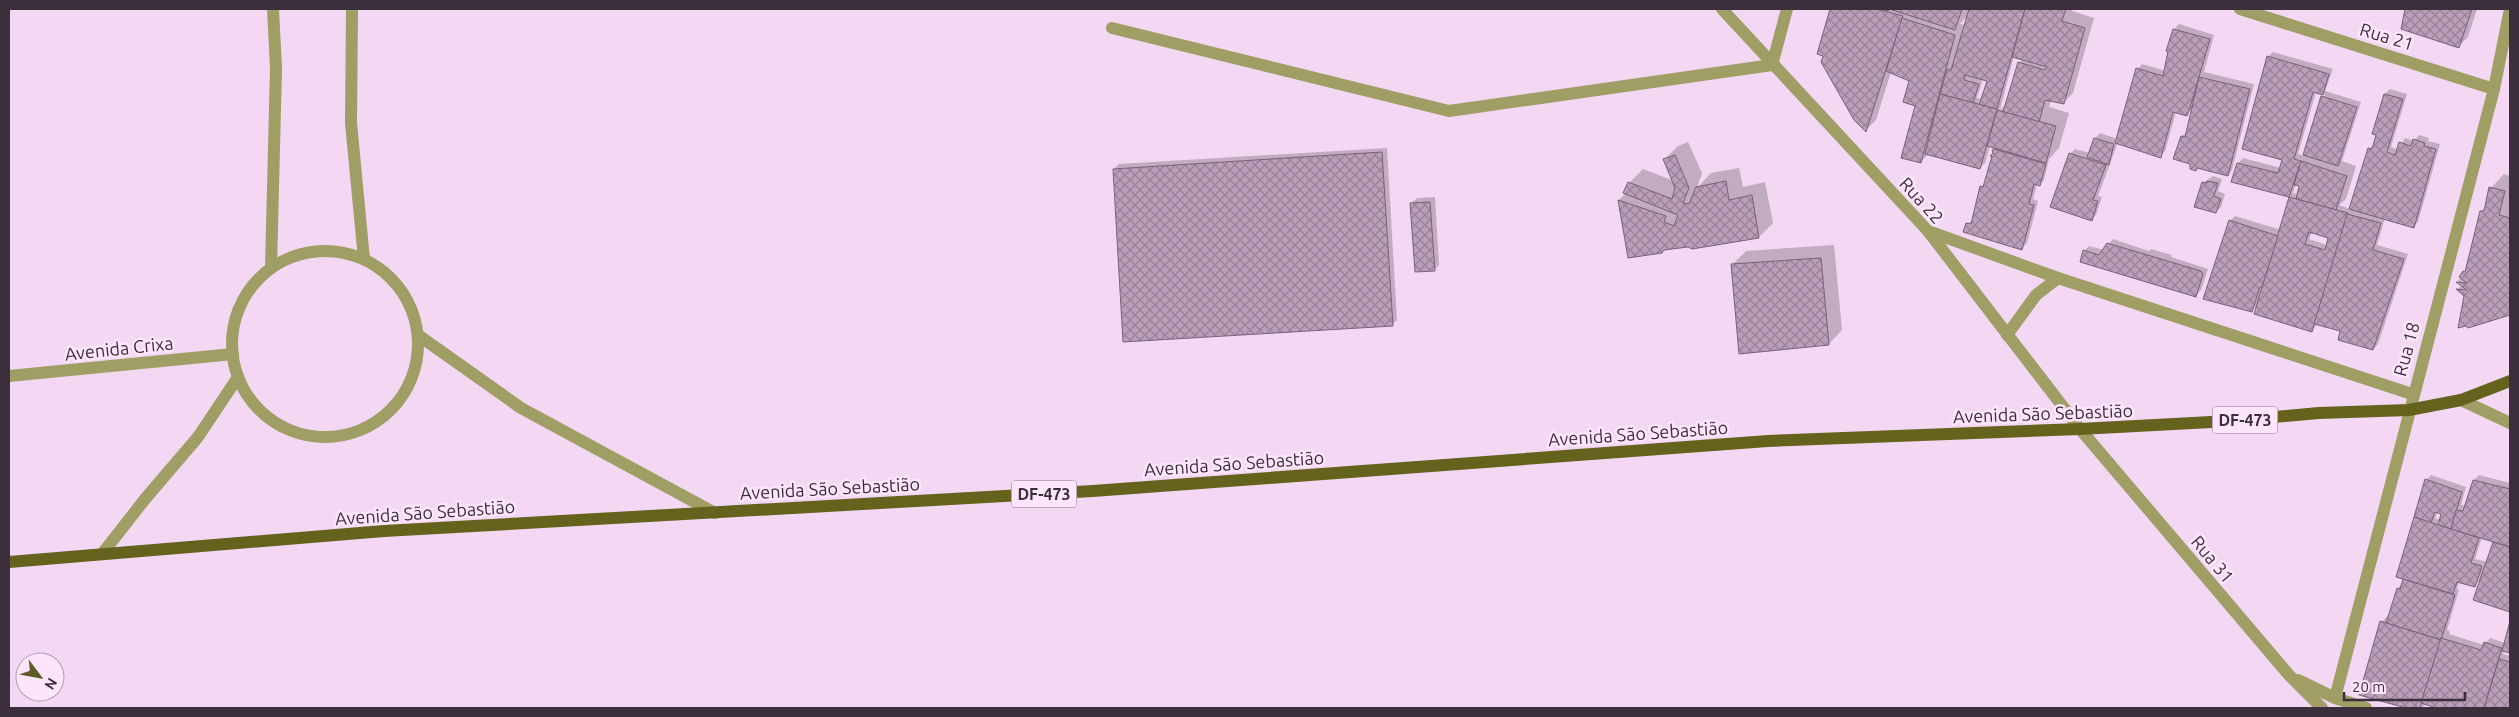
<svg xmlns="http://www.w3.org/2000/svg" width="2519" height="717" viewBox="0 0 2519 717" font-family="Ubuntu,sans-serif">
<style>
.shadow{fill:#0003;fill-rule:evenodd}
.building{fill:url(#building-cross-hatch);stroke:#796079;fill-rule:evenodd}
.lines{fill:none;stroke-linecap:round;stroke-linejoin:round}
.minor{stroke:#9f9e64;stroke-width:12}
.major{stroke:#65621e;stroke-width:12}
.labels{text-anchor:middle;dominant-baseline:central;stroke-width:5;stroke-linejoin:round;paint-order:stroke}
.shield{fill:#fde6fd;stroke:#746674;stroke-width:1}
.shield-label{font-size:16px;font-weight:bold;fill:#3a2f3a}
.street-label{font-size:18px;fill:#3a2f3a;stroke:#fde6fd}
</style>
<defs>
<pattern id="building-cross-hatch" width="8" height="8" patternUnits="userSpaceOnUse" patternTransform="scale(1.25)"><rect width="8" height="8" fill="#ba9fba"/><path d="M0 0l8 8M0 8l8-8" fill="none" stroke="#988298"/></pattern>
</defs>
<rect width="100%" height="100%" fill="#f3d7f3"/>
<g class="shadow">
<path d="M1832,9H2072V11L2094,18L2073,93L2063,103L2051,100L2049,107L2069,113L2059,148L2049,159L2044,180L2039,185L2037,184L2033,199L2038,201L2027,243L2022,248L1967,224L1974,219L1981,187L1985,183L1994,151L1997,148L1990,146L1985,163L1980,168L1929,153L1921,162L1917,105L1911,80L1891,72L1876,120L1866,130L1825,55L1818,53ZM1968,15L1965,25L1960,24ZM2014,56L2023,59L2019,63L2008,102L2000,110ZM1983,79L1988,81L1982,99L1977,98Z"/>
<path d="M2408,9H2477L2468,37L2458,47L2402,29Z"/>
<path d="M2179,24L2214,35L2204,72L2254,84L2232,170L2228,175L2199,167L2196,169L2182,136L2187,132L2194,107L2186,115L2176,112L2165,151L2160,156L2118,142L2098,196L2102,197L2096,215L2091,219L2070,154L2075,149L2090,153L2095,138L2100,133L2118,139L2138,69L2142,64L2166,71L2174,29Z"/>
<path d="M2273,52L2333,69L2325,91L2361,102L2342,161L2356,166L2346,199L2339,205L2350,209L2369,149L2375,144L2385,94L2390,89L2407,94L2391,147L2398,150L2405,138L2414,141L2419,135L2429,138L2428,141L2440,144L2418,222L2413,227L2385,218L2377,245L2408,254L2378,344L2373,349L2341,330L2317,324L2311,331L2259,303L2252,310L2230,221L2235,216L2281,230L2291,197L2233,181L2238,163L2243,158L2281,168L2283,159L2268,57ZM2316,92L2325,94L2304,156L2298,154ZM2296,184L2301,185L2299,194L2293,193ZM2312,232L2330,237L2327,245L2309,239Z"/>
<path d="M1688,142L1702,173L1697,188L1711,173L1739,168L1743,187L1765,182L1773,223L1759,237L1692,248L1688,246L1664,249L1629,257L1619,200L1626,193L1629,183L1643,169L1674,181L1665,159L1678,146Z"/>
<path d="M1387,148L1397,320L1392,325L1114,169L1119,164Z"/>
<path d="M2504,174L2510,176V313L2493,319L2458,289L2462,285L2458,281L2467,269L2481,211L2486,207L2491,188Z"/>
<path d="M2213,176L2222,179L2218,191L2225,194L2221,207L2216,212L2203,183Z"/>
<path d="M1435,197L1439,265L1434,270L1412,203L1417,198Z"/>
<path d="M2113,239L2149,251L2151,249L2172,255L2171,257L2208,269L2201,290L2196,295L2084,251L2089,246L2104,250Z"/>
<path d="M1834,245L1842,330L1829,344L1733,264L1746,251Z"/>
<path d="M2431,475L2466,487L2461,505L2466,506L2474,480L2479,475L2510,483V611L2474,600L2482,578L2474,586L2459,581L2457,589L2459,590L2447,630L2450,631L2449,634L2484,645L2490,638L2505,643L2510,626V652L2504,650L2503,654L2510,656V708H2440L2426,704L2421,708H2410L2361,694L2382,622L2390,613L2398,588L2402,584L2426,480ZM2438,512L2443,513L2441,520L2435,518ZM2482,537L2495,541L2488,562L2475,559Z"/>
</g>
<g class="building">
<path d="M1830,9H1877L1903,16L1866,132L1854,120L1821,62L1823,56L1817,54Z"/>
<path d="M1879,9H1962L1955,30L1889,9L1888,11Z"/>
<path d="M1969,9H2025L1997,109L1979,105L1987,81L1965,75L1964,80L1979,84L1973,103L1940,94L1947,69L1951,70Z"/>
<path d="M2025,9H2066L2062,21L2085,28L2064,104L2045,100L2039,122L2003,112L2018,62L2045,70L2047,67L2012,57Z"/>
<path d="M2405,9H2472L2459,48L2401,29Z"/>
<path d="M1902,18L1955,35L1921,163L1901,158L1915,106L1903,102L1909,81L1886,71Z"/>
<path d="M2173,29L2210,39L2190,108L2187,116L2173,112L2161,158L2115,143L2136,68L2163,76L2168,51H2166Z"/>
<path d="M2267,56L2329,74L2323,95L2313,92L2294,159L2301,161L2289,197L2231,182L2237,163L2278,173L2282,160L2242,149Z"/>
<path d="M2199,77L2250,89L2228,176L2197,168L2196,171L2190,169V164L2173,159L2181,136L2185,137Z"/>
<path d="M1940,94L1997,109L1980,169L1925,154Z"/>
<path d="M2384,94L2403,99L2387,152L2395,155L2399,142L2411,146L2413,139L2425,143L2424,146L2436,149L2414,228L2349,209L2368,148L2372,149L2376,135L2372,134Z"/>
<path d="M2321,96L2357,107L2338,166L2303,155Z"/>
<path d="M1997,110L2056,126L2046,163L1987,146Z"/>
<path d="M2094,138L2114,144L2109,165L2087,157Z"/>
<path d="M1994,149L2046,164L2040,186L2034,184L2029,204L2034,205L2022,250L1963,232L1966,223L1971,224L1980,186L1983,187L1992,156H1990L1993,153L1992,150Z"/>
<path d="M1382,152L1393,326L1123,342L1113,169Z"/>
<path d="M2069,153L2106,165L2093,200L2098,201L2092,221L2050,207Z"/>
<path d="M1675,155L1689,188L1683,203L1689,204L1696,187L1726,181L1729,200L1752,195L1759,238L1692,249L1688,247L1664,250L1662,253L1628,258L1618,200L1666,216L1664,222L1674,226L1678,215L1623,193L1628,182L1672,199L1675,188L1663,159Z"/>
<path d="M2301,161L2347,176L2336,210L2296,199L2299,186L2294,185Z"/>
<path d="M2207,181L2218,183L2214,196L2221,199L2216,213L2194,207L2202,182L2206,183Z"/>
<path d="M2489,187L2505,191L2499,215L2510,218V315L2468,328L2466,326L2458,328L2464,296L2456,289L2467,290L2456,282L2467,283L2459,277L2463,271L2465,272L2480,211H2484Z"/>
<path d="M2289,197L2348,213L2312,332L2254,314ZM2309,232L2328,238L2325,250L2305,244Z"/>
<path d="M1430,202L1435,271L1415,272L1410,203Z"/>
<path d="M2347,214L2381,223L2373,250L2404,259L2373,350L2338,340L2340,331L2314,324Z"/>
<path d="M2229,220L2278,236L2262,287H2260L2252,312L2203,299Z"/>
<path d="M2107,243L2201,271L2203,274L2196,297L2080,262L2083,250L2099,255Z"/>
<path d="M1821,258L1829,345L1739,354L1731,264Z"/>
<path d="M2425,479L2462,492L2451,529L2438,525L2441,514L2435,512L2431,523L2414,517Z"/>
<path d="M2473,480L2510,489V547L2451,529L2456,510L2463,511Z"/>
<path d="M2414,517L2479,538L2471,563L2482,566L2475,587L2457,582L2453,594L2396,577Z"/>
<path d="M2493,542L2510,547V612L2473,600Z"/>
<path d="M2403,579L2455,595L2441,640L2386,623L2397,588L2400,589Z"/>
<path d="M2380,621L2441,640L2420,708H2406L2359,695Z"/>
<path d="M2510,621V653L2502,651Z"/>
<path d="M2441,638L2481,650L2484,642L2502,648L2484,708H2436L2421,703Z"/>
<path d="M2499,659L2510,662V708H2484Z"/>
</g>
<g class="lines">
<g class="minor">
<path d="M352,9L351,123L364,259"/>
<path d="M1722,9L1928,231L2080,429L2289,675L2322,708"/>
<path d="M2240,9L2494,89"/>
<path d="M1112,28L1449,111L1772,65"/>
<path d="M1772,65L1787,9"/>
<path d="M1928,231L2058,278L2412,394"/>
<circle cx="325" cy="344" r="93"/>
<path d="M271,268L276,68L273,9"/>
<path d="M418,335L521,408L715,513"/>
<path d="M2007,335L2036,295L2058,278"/>
<path d="M9,376L233,354"/>
<path d="M2461,400L2510,423"/>
<path d="M102,554L145,499L198,437L238,377"/>
<path d="M2298,680L2335,698L2366,708"/>
<path d="M2335,698L2494,89L2510,9"/>
</g>
<path class="major" d="M9,562L384,531L1093,491L1768,441L2080,429L2230,421L2319,413L2409,410L2461,400L2510,381"/>
</g>
<g class="labels">
<g class="shield">
<rect x="2212.5" y="406.5" width="65" height="27" rx="4"/>
<rect x="1011.5" y="480.5" width="65" height="27" rx="4"/>
</g>
<g class="shield-label">
<text x="2245" y="420">DF-473</text>
<text x="1044" y="494">DF-473</text>
</g>
<g class="street-label">
<text transform="translate(2387 36) rotate(17)">Rua 21</text>
<text transform="translate(1922 200) rotate(48)">Rua 22</text>
<text transform="translate(119 348) rotate(-6)">Avenida Crixa</text>
<text transform="translate(2406 349) rotate(-75)">Rua 18</text>
<text transform="translate(2043 413) rotate(-2)">Avenida São Sebastião</text>
<text transform="translate(1638 433) rotate(-4)">Avenida São Sebastião</text>
<text transform="translate(1234 463) rotate(-4)">Avenida São Sebastião</text>
<text transform="translate(830 488) rotate(-3)">Avenida São Sebastião</text>
<text transform="translate(425 512) rotate(-4)">Avenida São Sebastião</text>
<text transform="translate(2213 559) rotate(50)">Rua 31</text>
</g>
</g>
<rect width="2519" height="717" fill="none" stroke="#3a2f3a" stroke-width="20"/>
<g transform="translate(40 677) rotate(122)"><circle r="24" fill="#fde6fd" stroke="#af9daf"/>
<path d="M0-4L9 19L0 12L-9 19Z" fill="#5d5c29"/>
<text y="-8" font-size="14" font-weight="bold" text-anchor="middle" fill="#3a2f3a">N</text>
</g>
<path d="M2344 692v8h121v-8" fill="none" stroke="#3a2f3a" stroke-width="2.5"/>
<text x="2352" y="692" font-size="15" fill="#3a2f3a" stroke="#fde6fd" stroke-width="4" paint-order="stroke">20 m</text>
</svg>
